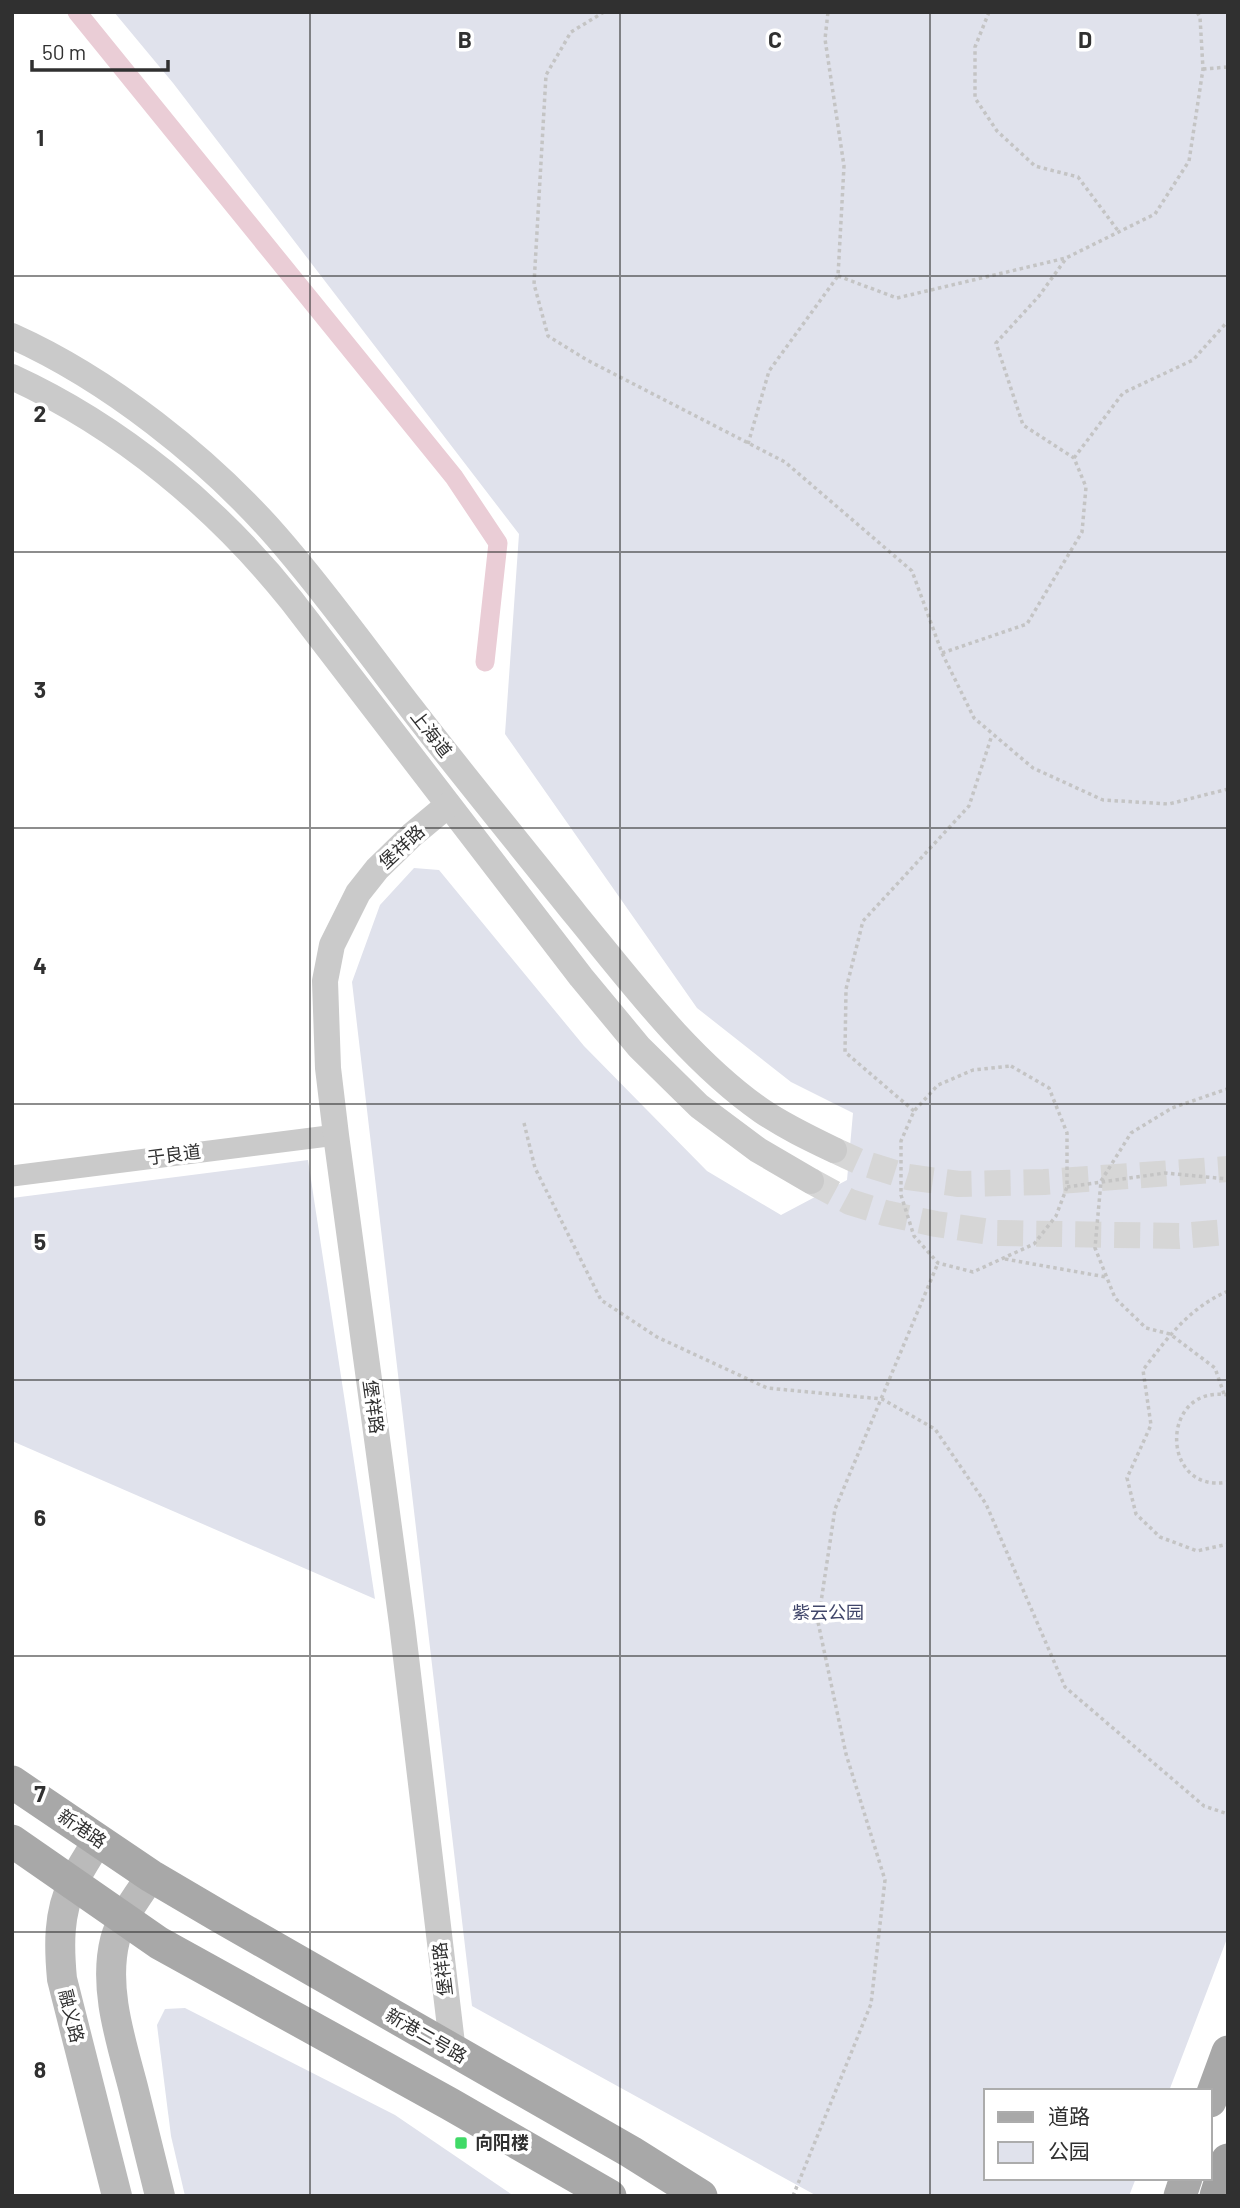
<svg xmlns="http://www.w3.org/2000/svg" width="1240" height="2208" viewBox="0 0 1240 2208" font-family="Barlow,'Noto Sans SC',sans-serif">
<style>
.green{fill:#e0e2ec}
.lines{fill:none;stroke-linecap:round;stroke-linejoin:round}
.canal{stroke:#eacdd6;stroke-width:19}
.tertiary-tunnel{stroke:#d6d6d6;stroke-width:26;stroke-dasharray:26 13;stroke-linecap:butt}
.path{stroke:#c4c4c4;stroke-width:3.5;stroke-dasharray:3.5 3.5;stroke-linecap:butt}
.minor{stroke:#cacaca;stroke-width:21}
.tertiary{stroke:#cacaca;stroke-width:26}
.secondary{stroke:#bababa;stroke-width:30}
.primary{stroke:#a8a8a8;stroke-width:33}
.trunk{stroke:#a0a0a0;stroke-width:35}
.grid{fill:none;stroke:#303030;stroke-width:2;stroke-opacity:0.55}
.poi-dot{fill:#40da67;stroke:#fff;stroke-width:2.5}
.labels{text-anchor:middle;stroke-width:7;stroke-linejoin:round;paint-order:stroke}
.street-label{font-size:18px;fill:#303030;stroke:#fff}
.park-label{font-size:18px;fill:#40466a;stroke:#fff}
.poi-label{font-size:18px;font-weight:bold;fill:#303030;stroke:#fff;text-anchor:start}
.grid-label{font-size:23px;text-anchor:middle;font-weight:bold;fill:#303030;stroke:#fff;stroke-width:7;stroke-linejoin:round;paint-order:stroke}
</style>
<rect width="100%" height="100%" fill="#fff"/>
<g class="green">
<path d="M114,12H1228V1936L1169,2091H986V2178H1136L1129,2196H817L472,2006L352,982L380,905L414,868L439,870L584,1046L707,1171L781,1215L847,1180L853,1113L791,1082L697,1008L505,734L519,534L173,83Z"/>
<path d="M308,1160L375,1599L12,1441V1198Z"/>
<path d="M185,2008L395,2115L514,2196H185L171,2136L157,2025L165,2009Z"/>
</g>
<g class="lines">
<path class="canal" d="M77,12L454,477L498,543L485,662"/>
<g class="tertiary-tunnel">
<path d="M834,1150L860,1162L908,1177L959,1184L1044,1182L1228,1169"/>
<path d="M811,1181L850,1202L885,1213L936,1224L997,1233L1179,1236L1228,1232"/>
</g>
<g class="path">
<path d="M604,12L571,32L546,75L534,284L548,336L587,360L785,462L912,571L942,653L974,718L1033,768L1103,800L1169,804L1228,789"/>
<path d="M989,12L975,47V98L997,131L1035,166L1078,177L1119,232"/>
<path d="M1203,69L1228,67"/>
<path d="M838,276L897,298L1066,258L1155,214L1189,161L1203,69L1200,17L1197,12"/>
<path d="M748,444L769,371L838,276L844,166L825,39L828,12"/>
<path d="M1074,458L1123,393L1193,360L1228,321"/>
<path d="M942,653L1027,624L1082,532L1086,487L1074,458L1023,425L996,343L1039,296L1065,260"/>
<path d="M1011,1066L1049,1088L1067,1133V1187L1056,1216L1034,1244L973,1272L938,1263L914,1236L901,1195V1141L914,1111L938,1085L973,1070Z"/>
<path d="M914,1111L845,1052L846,989L863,921L969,806L992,735"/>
<path d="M524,1123L535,1168L601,1300L657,1337L767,1388L882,1399L935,1429L986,1504L1065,1687L1204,1806L1228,1814"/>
<path d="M1067,1187L1165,1173L1228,1179"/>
<path d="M1005,1259L1106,1277"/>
<path d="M1228,1291C1189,1308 1168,1337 1143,1370L1151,1425L1127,1478L1136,1514L1160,1537L1197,1551L1228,1544"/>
<path d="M1224,1394L1215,1368L1170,1334L1146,1328L1115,1298L1095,1248L1101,1181L1131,1133L1172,1108L1227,1089"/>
<path d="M1228,1395C1159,1384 1160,1495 1228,1482"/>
<path d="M793,2196L871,2004L885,1880L846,1754L818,1622L835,1509L938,1263"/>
</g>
<path class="minor" d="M12,1176L336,1135"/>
<g class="tertiary">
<path d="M12,336C108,379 208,458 277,537C325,592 367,651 411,708C465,778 521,846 576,915C631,982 690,1061 762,1111C784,1126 809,1138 834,1150"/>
<path d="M12,377C121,427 218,508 292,601L581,977L639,1047L699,1106L758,1150L811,1181"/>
<path d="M448,805L412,835L377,869L358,893L332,945L325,981L328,1068L336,1135L402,1624L453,2052"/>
</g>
<g class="secondary">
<path d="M98,1840C90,1854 80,1868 73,1883C58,1913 59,1947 62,1979L117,2196"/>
<path d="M151,1876C138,1896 121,1917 115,1940C103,1988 121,2041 133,2087C142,2123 151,2160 160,2196"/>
</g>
<g class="primary">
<path d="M12,1782L151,1876L219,1916L631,2152L701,2196"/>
<path d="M12,1841L159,1943L450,2104L610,2196"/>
<path d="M1210,2101L1228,2052"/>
<path d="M1180,2196L1186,2178"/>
</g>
<path class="trunk" d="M1217,2196L1228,2161"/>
</g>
<path class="grid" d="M310,12V2196M620,12V2196M930,12V2196M12,276H1228M12,552H1228M12,828H1228M12,1104H1228M12,1380H1228M12,1656H1228M12,1932H1228"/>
<rect class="poi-dot" x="454" y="2136" width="14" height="14" rx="3.5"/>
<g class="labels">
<g class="street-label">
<text transform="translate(431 734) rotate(52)" y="6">上海道</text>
<text transform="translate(402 847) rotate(-43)" y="6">堡祥路</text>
<text transform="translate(174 1155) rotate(-7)" y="6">于良道</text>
<text transform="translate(373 1407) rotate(82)" y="6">堡祥路</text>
<text transform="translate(82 1829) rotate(34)" y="6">新港路</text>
<text transform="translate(443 1969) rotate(-97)" y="6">堡祥路</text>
<text transform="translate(71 2016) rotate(76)" y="6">融义路</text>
<text transform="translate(426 2036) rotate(30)" y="6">新港二号路</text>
</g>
<g class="park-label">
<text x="828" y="1619">紫云公园</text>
</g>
<g class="poi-label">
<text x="475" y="2149">向阳楼</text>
</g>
</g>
<g class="grid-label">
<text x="465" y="48">B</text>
<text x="775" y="48">C</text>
<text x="1085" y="48">D</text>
<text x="40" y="146">1</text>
<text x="40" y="422">2</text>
<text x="40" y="698">3</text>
<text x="40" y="974">4</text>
<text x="40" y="1250">5</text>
<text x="40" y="1526">6</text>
<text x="40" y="1802">7</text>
<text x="40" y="2078">8</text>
</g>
<rect width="1240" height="2208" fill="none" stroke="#303030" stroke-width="28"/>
<rect x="984" y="2089" width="228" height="91" fill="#ffffff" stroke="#acacac" stroke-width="2"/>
<rect x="998" y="2112" width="35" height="10" fill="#a8a8a8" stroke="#acacac" stroke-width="2"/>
<text x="1048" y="2124" font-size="21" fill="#303030">道路</text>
<rect x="998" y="2142" width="35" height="21" fill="#e0e2ec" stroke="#acacac" stroke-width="2"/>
<text x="1048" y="2159" font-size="21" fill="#303030">公园</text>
<path d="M32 60v10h136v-10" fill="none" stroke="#303030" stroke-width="3.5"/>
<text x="42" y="60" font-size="21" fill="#303030" stroke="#ffffff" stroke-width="5" paint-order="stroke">50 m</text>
</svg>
